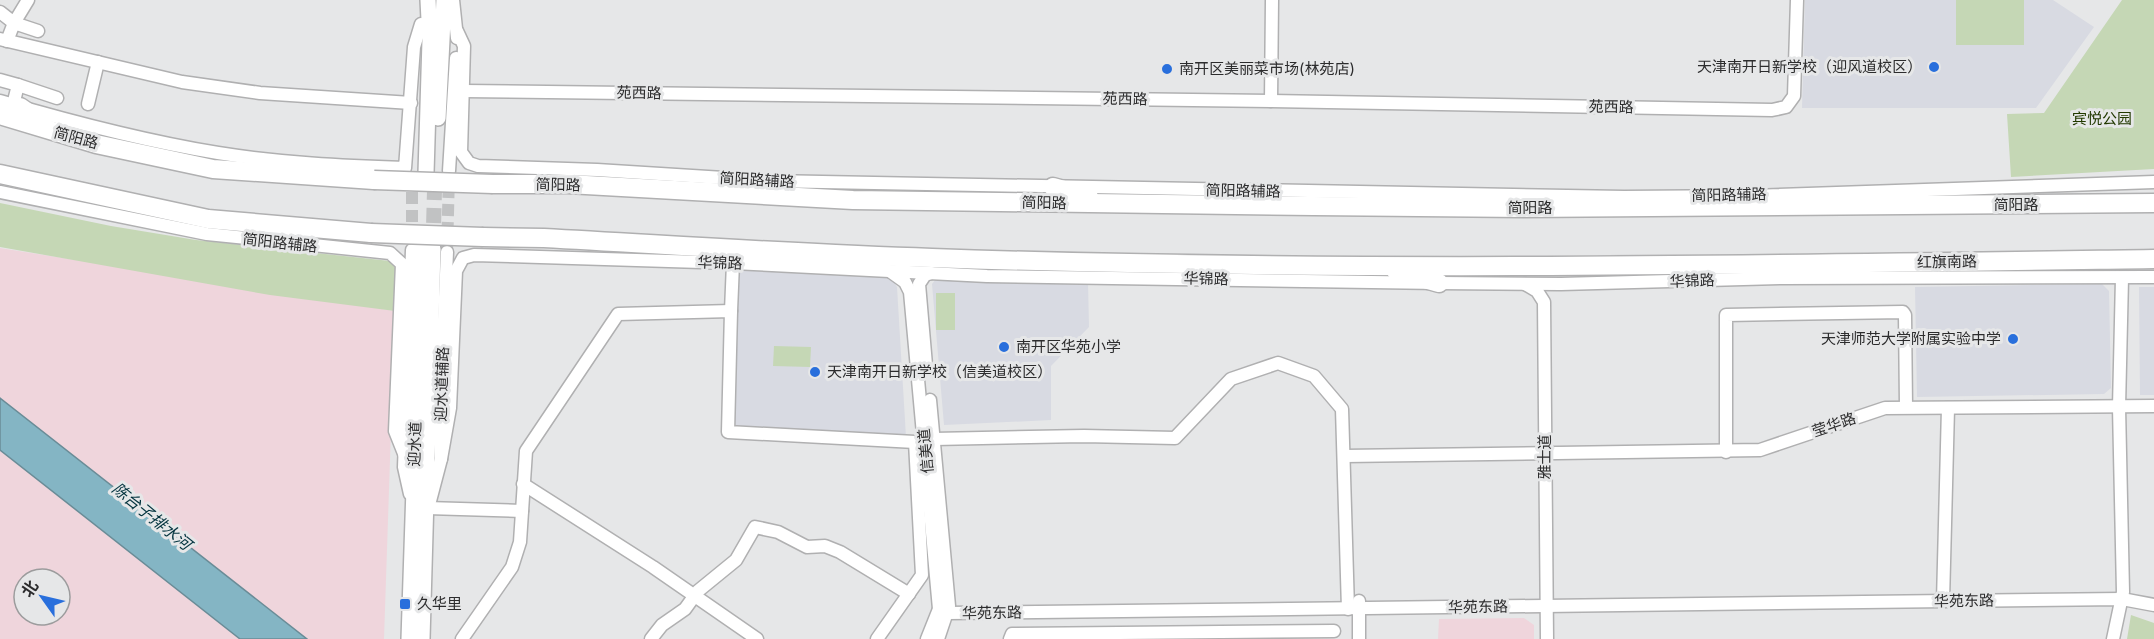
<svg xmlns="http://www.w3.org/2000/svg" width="2154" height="639" viewBox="0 0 2154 639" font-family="Inter,'Noto Sans SC',sans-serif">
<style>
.commercial{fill:#efd5dc;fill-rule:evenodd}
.built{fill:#d8dae2}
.green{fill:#c5d7b5}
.water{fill:#84b5c4;stroke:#6a8c97;stroke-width:1.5}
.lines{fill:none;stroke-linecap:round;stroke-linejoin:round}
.minor-tunnel{stroke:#c1c2c3;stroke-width:12;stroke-dasharray:12 6;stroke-linecap:butt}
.major-tunnel{stroke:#c1c2c3;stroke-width:15;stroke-dasharray:15 8;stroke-linecap:butt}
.minor-casing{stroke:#b0b0b1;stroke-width:15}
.major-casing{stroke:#b0b0b1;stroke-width:18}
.highway-casing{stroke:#b0b0b1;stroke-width:21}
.minor{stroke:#fff;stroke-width:12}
.major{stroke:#fff;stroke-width:15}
.highway{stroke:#fff;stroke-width:18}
.highway-bridge-casing{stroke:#b0b0b1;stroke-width:21;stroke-linecap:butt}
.highway-bridge{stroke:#fff;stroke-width:18}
.poi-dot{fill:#296fdc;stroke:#e6e7e8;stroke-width:2}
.labels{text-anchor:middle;stroke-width:6;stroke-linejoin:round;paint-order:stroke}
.poi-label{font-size:15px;fill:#2c2c2d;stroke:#e6e7e8;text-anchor:start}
.street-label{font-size:15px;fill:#2c2c2d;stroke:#e6e7e8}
.park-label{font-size:15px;fill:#223900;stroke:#e6e7e8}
.water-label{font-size:16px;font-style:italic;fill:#03333e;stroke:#e6e7e8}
</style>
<rect width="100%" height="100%" fill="#e6e7e8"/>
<g class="commercial">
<path d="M0,248L395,311L384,639H0ZM24,579H60V615H24Z"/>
<path d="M1524,618L1534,625V639H1438L1439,619Z"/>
</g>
<g class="built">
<path d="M1805,0H2053L2094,27L2036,108H1802Z"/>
<path d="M733,267L884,277L894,282L897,287L906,437L724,432Z"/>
<path d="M936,279L1088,282L1089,327L1051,366V420L944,425L932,284Z"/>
<path d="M2102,284L2109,291L2111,388L2104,394L1917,397L1915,287Z"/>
<path d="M2139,287H2154V395H2140Z"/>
</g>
<g class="green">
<rect x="1956" y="0" width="68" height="45"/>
<path d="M2122,0H2154V169L2011,177L2007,114L2044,113Z"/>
<path d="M0,203L111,226L196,240L390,261L396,269L395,311L270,295L0,247Z"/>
<rect x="936" y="293" width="19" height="37"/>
<path d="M774,346L811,347L810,367L773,366Z"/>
<path d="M2131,615L2154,623V639H2127Z"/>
</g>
<path class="water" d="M0,398L307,639H240L0,450Z"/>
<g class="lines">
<g class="minor-tunnel">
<path d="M412,240V172"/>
<path d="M447,252L449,175"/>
</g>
<path class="major-tunnel" d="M433,246L435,172"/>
<defs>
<g id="minor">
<path d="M453,0L457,38"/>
<path d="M0,12L14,23L28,0"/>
<path d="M457,31L464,46L461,152L469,163L478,166L597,170L770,181L1624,197L1753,196L2154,182"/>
<path d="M0,39L182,82L260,93L411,103"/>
<path d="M7,41L14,23L38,31"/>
<path d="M0,80L18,85L13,105"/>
<path d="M18,85L57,98"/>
<path d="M464,91L1271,101L1772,110L1786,107L1794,96L1797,0"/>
<path d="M0,101C72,122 144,141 218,153C280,163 343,166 405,168L414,47L421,24"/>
<path d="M1271,101L1272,0"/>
<path d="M88,104L98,62"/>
<path d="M449,171L456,58"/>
<path d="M0,192L207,234L390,253L402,264L395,431L405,456"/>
<path d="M891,272L905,282L910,292L939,609L927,639"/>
<path d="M1525,284L1537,291L1544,302L1547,639"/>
<path d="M731,311L733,263"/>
<path d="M926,365L919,284L925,275L931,273"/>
<path d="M930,400L949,606L938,639"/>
<path d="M934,439L1084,436L1175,438L1231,379L1278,363L1314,376L1342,409L1348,609"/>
<path d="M1726,452V315L1903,312L1905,315L1906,407"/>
<path d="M1345,456L1760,450L1885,408L2154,406"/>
<path d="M441,459L450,408L456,271L463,258L474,255L733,263L987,276L1439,283L1561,284L1781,278L2154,277"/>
<path d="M523,484L653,567L757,639"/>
<path d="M410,494L404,467L412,250"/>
<path d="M430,501L441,459L440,410L447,252"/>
<path d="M427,508L522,511"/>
<path d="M1943,601L1948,408"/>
<path d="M939,609L948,613L2122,599L2154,605"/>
<path d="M462,639L512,567L520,542L526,451L618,314L731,311L728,432L915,442L922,575L877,639"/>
<path d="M651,639L662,625L685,609L698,591L736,560L755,527L778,532L807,547L825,546L840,552L909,594"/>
<path d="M1010,639L1012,634L1334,631"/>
<path d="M1359,639V601"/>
<path d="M2113,639L2123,592L2119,407L2122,278"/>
</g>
<g id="major">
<path d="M438,118L444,0"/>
<path d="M426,173L430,40L428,0"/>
<path d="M409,639L422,248"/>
<path d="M422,639L433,249"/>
</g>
<g id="highway">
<path d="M20,107L43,123"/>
<path d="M0,115L96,144L213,169L374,180"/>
<path d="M0,174L208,219L371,233"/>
<path d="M493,184H568L853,200L1314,206L1524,208L2154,203"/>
<path d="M1053,187L1089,197"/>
<path d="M483,237L544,238C673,245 802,254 932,258C1339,272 1747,265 2154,259"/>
<path d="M1396,271L1439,283"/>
</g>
</defs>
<use href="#minor" class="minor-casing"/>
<use href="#major" class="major-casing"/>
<use href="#highway" class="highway-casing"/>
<use href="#minor" class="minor"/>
<use href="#major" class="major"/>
<use href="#highway" class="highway"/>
<defs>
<g id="highway-bridge">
<path d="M374,180L493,184"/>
<path d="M371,233L483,237"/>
</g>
</defs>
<use href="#highway-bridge" class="highway-bridge-casing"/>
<use href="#highway-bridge" class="highway-bridge"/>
</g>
<g class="poi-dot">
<circle cx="1934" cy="67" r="6"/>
<circle cx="1167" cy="69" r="6"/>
<circle cx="2013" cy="339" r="6"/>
<circle cx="1004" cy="347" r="6"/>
<circle cx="815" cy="372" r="6"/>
<rect x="399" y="598" width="12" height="12" rx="3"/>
</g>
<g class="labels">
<g class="poi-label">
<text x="1922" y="72" text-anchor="end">天津南开日新学校（迎风道校区）</text>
<text x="1179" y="74">南开区美丽菜市场(林苑店)</text>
<text x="2001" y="344" text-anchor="end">天津师范大学附属实验中学</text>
<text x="1016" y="352">南开区华苑小学</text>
<text x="827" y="377">天津南开日新学校（信美道校区）</text>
<text x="417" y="609">久华里</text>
</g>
<g class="street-label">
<text transform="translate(639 93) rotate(1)" y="5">苑西路</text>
<text transform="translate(1125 99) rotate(1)" y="5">苑西路</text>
<text transform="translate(1611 107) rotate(1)" y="5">苑西路</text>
<text transform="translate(76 138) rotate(15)" y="5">简阳路</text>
<text transform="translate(757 180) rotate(3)" y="5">简阳路辅路</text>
<text transform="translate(558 185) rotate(1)" y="5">简阳路</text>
<text transform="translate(1243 191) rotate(1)" y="5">简阳路辅路</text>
<text transform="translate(1729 195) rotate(-1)" y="5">简阳路辅路</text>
<text transform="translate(1044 203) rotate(1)" y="5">简阳路</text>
<text x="2016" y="210">简阳路</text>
<text x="1530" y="213">简阳路</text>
<text transform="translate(280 243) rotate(6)" y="5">简阳路辅路</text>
<text transform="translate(1947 262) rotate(-1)" y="5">红旗南路</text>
<text transform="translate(720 263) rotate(2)" y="5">华锦路</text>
<text transform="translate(1206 279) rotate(1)" y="5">华锦路</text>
<text transform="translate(1692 281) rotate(-2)" y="5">华锦路</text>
<text transform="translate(442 384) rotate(-88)" y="5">迎水道辅路</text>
<text transform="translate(1834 425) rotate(-19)" y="5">莹华路</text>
<text transform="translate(415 444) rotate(-88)" y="5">迎水道</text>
<text transform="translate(926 451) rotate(-95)" y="5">信美道</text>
<text transform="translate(1545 457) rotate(-90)" y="5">雅士道</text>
<text transform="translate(1964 601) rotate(-1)" y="5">华苑东路</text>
<text transform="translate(1478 607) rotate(-1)" y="5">华苑东路</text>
<text transform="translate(992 613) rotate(-1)" y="5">华苑东路</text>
</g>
<g class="park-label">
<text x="2102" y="124">宾悦公园</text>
</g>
<g class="water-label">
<text transform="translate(152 516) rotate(39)" y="6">陈台子排水河</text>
</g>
</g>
<g transform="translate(42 597) rotate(304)"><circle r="28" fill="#e6e7e8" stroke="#9c9c9d" stroke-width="1.5"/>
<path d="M0-4.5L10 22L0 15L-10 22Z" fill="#296fdc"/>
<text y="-9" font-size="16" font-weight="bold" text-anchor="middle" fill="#2c2c2d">北</text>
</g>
</svg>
